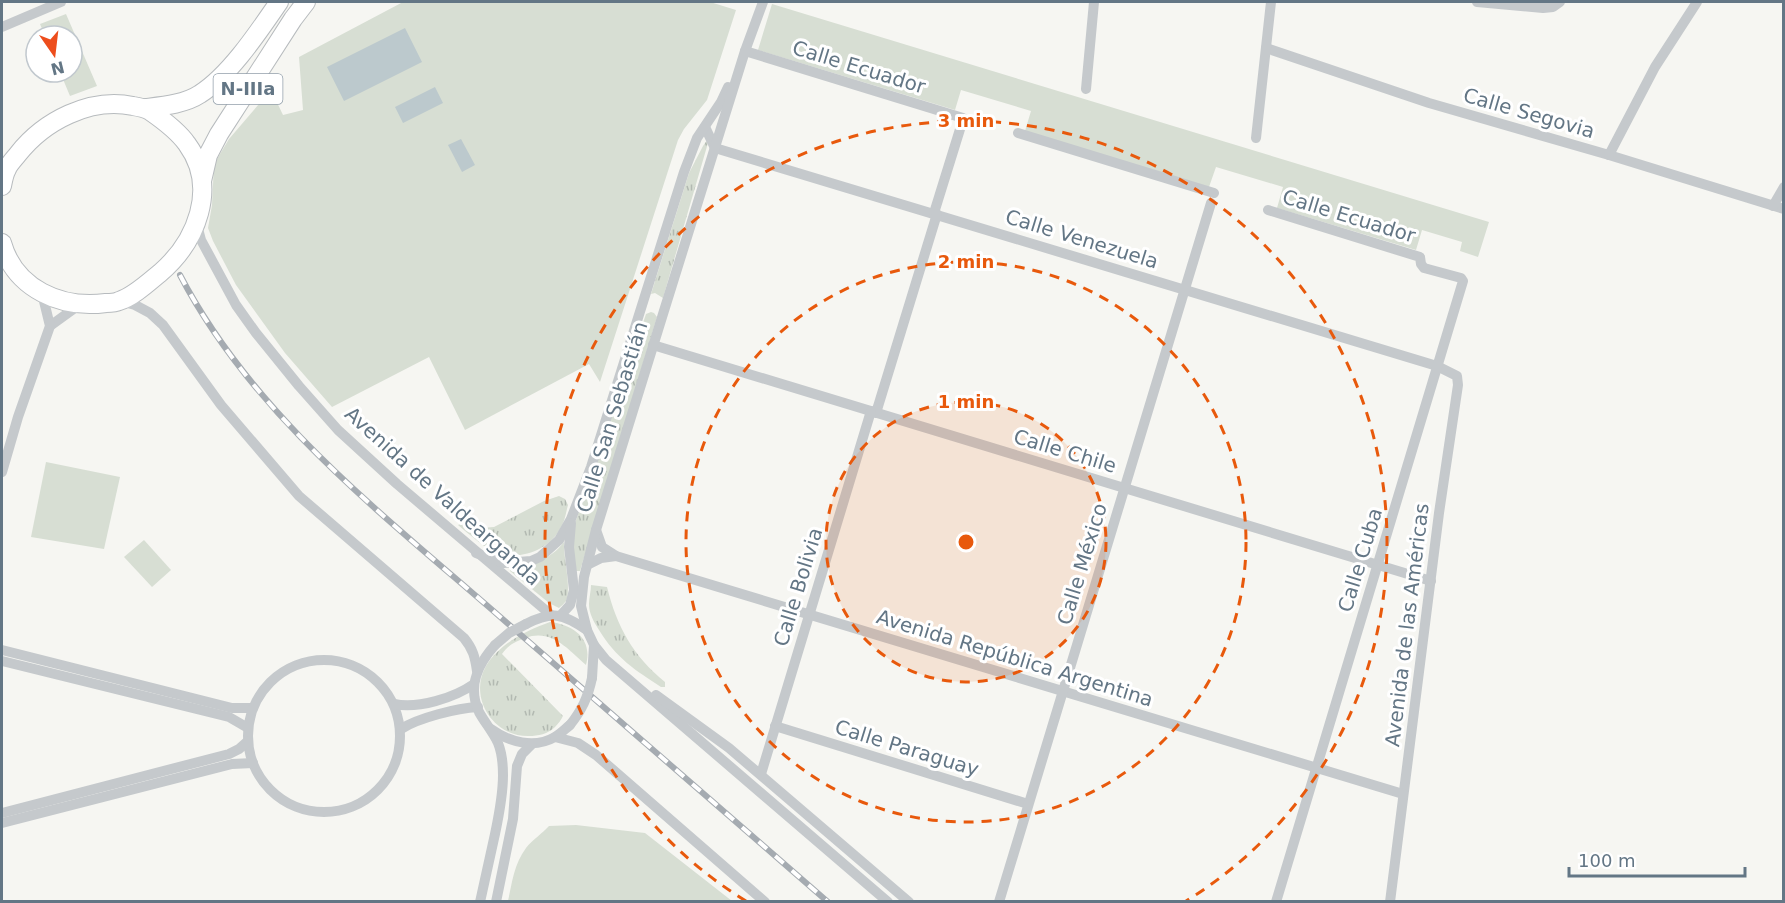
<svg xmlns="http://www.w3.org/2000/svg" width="1785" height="903" viewBox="0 0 1785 903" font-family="'DejaVu Sans',sans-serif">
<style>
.grass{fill:url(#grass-tufts)}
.green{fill:#d7ded3}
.water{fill:#bcc9cd}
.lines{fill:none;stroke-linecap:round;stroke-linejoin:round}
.highway-casing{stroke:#b7bbbe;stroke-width:20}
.street{stroke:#c5c9cc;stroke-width:10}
.highway{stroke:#fff;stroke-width:18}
.rail-casing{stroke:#a5abb1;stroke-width:6}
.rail{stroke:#fff;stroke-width:4;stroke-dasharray:11;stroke-linecap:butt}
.street-bridge{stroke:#c5c9cc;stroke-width:10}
.ring{fill:none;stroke:#e8590c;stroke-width:3;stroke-dasharray:10 8}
.labels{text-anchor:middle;stroke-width:6;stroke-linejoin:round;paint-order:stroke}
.shield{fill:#fff;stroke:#929faa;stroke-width:1.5}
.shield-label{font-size:18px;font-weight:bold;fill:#637685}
.street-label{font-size:20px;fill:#637685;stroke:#fff}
.centre{fill:#e8590c;stroke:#fff;stroke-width:3}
.ring-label{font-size:18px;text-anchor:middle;font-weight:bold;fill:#e8590c;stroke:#fff;stroke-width:6;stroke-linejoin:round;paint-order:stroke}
</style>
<defs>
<pattern id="grass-tufts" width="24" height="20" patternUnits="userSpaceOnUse" patternTransform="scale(1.5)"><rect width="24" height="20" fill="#d7ded3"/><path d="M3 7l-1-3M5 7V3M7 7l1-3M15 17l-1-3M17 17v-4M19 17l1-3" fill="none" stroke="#b2b9b1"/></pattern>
</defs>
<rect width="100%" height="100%" fill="#f6f6f2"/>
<g class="grass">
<path d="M710,136L663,298L655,293L651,294L689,173L703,146Z"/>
<path d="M651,312L654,313L657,317L580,571H576L571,547L575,523L646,314Z"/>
<path d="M559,496L565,499L568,505C566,512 565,521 561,527C549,552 516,562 492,551C480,544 469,534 458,525L468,520L480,528L494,527L544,501Z"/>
<path d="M564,542C563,556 572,590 566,601C564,604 561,606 559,608L549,603L510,571L511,568C531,567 551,559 564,542Z"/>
<path d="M591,585L607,587C617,627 633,656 665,682V687H661C635,670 616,658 599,630C594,622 589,614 589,604C589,598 591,591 591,585Z"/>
<path d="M550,622C574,625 593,639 586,665C568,649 551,628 525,638C515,642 508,645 502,654L563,716C561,720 558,724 555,727C548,734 538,736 529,736C493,737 468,697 486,666C499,644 527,630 550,622Z"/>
</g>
<g class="green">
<path d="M403,2H710L736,10L707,100L684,129L678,140L600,382L589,364L465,430L429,357L332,407L285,353L236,285L213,241L208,228L212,205L214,164L229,139L271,90L283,115L303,110L299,57Z"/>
<path d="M772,4L1489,222L1478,257L1460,251L1462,242L1422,230L1416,250L1277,208L1283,187L1216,167L1209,187L1025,131L1031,111L961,90L955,110L758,50Z"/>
<path d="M66,14L97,86L70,96L60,72H72V36H45L40,24Z"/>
<path d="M46,462L120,477L104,549L31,537Z"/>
<path d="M144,540L171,570L152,587L124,557Z"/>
<path d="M576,825L645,833L732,901H508C512,883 514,864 526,848C533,839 542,834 549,826Z"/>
</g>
<g class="water">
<path d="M405,28L422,62L344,101L327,67Z"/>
<path d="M435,87L443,103L403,123L395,107Z"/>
<path d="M461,139L475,165L462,172L448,145Z"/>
</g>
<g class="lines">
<defs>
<g id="highway">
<path d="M146,108C163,106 185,104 200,94C230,75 259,31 279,2"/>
<path d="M202,181L208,155L219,134L293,19L306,2"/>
<path d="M2,186C3,181 4,174 7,169C9,164 14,159 18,154C44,121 90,97 133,106C139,107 145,108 150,111C163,120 178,131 187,144C219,188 196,242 160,273C149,282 133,297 119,301C115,303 110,303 106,303C61,309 15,289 2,243"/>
</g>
</defs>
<use href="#highway" class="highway-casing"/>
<g class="street">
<path d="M1477,2L1543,8L1553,7L1560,2"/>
<path d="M2,27L61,2"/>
<path d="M1266,48L1429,103L1609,155L1784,209"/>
<path d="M745,51L963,118"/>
<path d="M1086,89L1094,2"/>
<path d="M705,127L715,148L1437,366L1457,376L1458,385L1439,513L1390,902"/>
<path d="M1018,133L1214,193"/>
<path d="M1256,138L1271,2"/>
<path d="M1609,155L1655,67L1697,2"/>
<path d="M1773,206L1784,187"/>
<path d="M1268,210L1420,257L1421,264L1424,268L1461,278L1463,281L1276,902"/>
<path d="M934,213L961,126"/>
<path d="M197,225L201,240L236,305L256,333L299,386L338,430L397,484L550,614"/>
<path d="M120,301L135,305L150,313L163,325L221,405L299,496L464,638C473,649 475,657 477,671"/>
<path d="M50,326L79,305"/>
<path d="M653,345L1431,581"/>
<path d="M876,413L937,214"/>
<path d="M2,472L18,417L50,326L42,293"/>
<path d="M596,530L602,547L616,556L1403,794"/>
<path d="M476,553L504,563L531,561L540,557L559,540L571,519L591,467L684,172L697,138L721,102L728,87"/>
<path d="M587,565L601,558L616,556"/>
<path d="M560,616L570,605L574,590L569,547L571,523"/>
<path d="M526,624C552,611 562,613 587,630"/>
<path d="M594,645L606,660L888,902"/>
<path d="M2,650L232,708H253"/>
<circle cx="324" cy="736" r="76"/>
<path d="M2,661L229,717L248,728"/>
<path d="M592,678L594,645L587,630L581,606L584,577L596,530L663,314L745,51L763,2"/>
<path d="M656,695L729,748L909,902"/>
<path d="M394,704C418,709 454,698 474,684"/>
<path d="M775,726L1028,804"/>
<path d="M401,729C418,718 457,708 478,707"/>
<path d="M491,729C509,742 534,749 555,737C560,734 565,729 570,725"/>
<path d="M555,737L578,743L596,755L765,902"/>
<path d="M761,774L871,411"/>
<path d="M2,813L229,754L239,749L248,741"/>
<path d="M2,823L232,764L253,763"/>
<path d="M480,902C485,879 490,857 495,834C499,815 503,795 503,775C503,764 502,753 498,743C493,732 485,723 479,712C467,686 478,664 495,645"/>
<path d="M496,902L513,819L517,766L522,754L532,744"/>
<path d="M999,902L1211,203"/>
</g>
<use href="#highway" class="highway"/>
<defs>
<path id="rail" d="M180,275C253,415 381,513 498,615C608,711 718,806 828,902"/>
</defs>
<use href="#rail" class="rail-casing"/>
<use href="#rail" class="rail"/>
<g class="street-bridge">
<path d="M495,645L509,633L526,624"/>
<path d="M570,725C582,710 588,697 592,678"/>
</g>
</g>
<circle cx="966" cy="542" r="140" fill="#e8590c" fill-opacity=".12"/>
<g class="ring">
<circle cx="966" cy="542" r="140"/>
<circle cx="966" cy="542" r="280"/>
<path d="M746 901A421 421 0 1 1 1186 901"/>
</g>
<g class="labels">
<rect class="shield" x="213.5" y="74" width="69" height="30" rx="4.5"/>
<g class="shield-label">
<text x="248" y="95">N-IIIa</text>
</g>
<g class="street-label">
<text transform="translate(859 67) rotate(17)" y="7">Calle Ecuador</text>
<text transform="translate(1529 113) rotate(16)" y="7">Calle Segovia</text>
<text transform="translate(1349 216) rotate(17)" y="7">Calle Ecuador</text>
<text transform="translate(1082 239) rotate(17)" y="7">Calle Venezuela</text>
<text transform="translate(612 417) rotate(-73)" y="7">Calle San Sebastián</text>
<text transform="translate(1065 451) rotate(17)" y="7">Calle Chile</text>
<text transform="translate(443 496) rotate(42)" y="7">Avenida de Valdearganda</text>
<text transform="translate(1360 560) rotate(-73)" y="7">Calle Cuba</text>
<text transform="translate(1082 564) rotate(-73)" y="7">Calle México</text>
<text transform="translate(798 587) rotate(-73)" y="7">Calle Bolivia</text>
<text transform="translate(1407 625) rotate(-83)" y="7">Avenida de las Américas</text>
<text transform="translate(1015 658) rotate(17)" y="7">Avenida República Argentina</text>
<text transform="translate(907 748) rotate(17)" y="7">Calle Paraguay</text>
</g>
</g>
<circle cx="966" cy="542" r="9" class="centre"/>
<g class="ring-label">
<text x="966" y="127">3 min</text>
<text x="966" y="268">2 min</text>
<text x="966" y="408">1 min</text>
</g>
<rect width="1785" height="903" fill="none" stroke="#637685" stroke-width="6"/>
<g transform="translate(54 54) rotate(166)"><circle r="28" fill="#ffffff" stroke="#c1c8ce" stroke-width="1.5"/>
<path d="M0-4.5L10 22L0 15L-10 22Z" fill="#ed4d1c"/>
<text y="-9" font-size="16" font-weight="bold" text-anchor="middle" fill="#637685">N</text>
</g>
<path d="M1569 867v9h176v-9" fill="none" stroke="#637685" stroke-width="3"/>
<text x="1578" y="867" font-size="18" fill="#637685" stroke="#ffffff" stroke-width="4.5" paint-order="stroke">100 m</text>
</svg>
